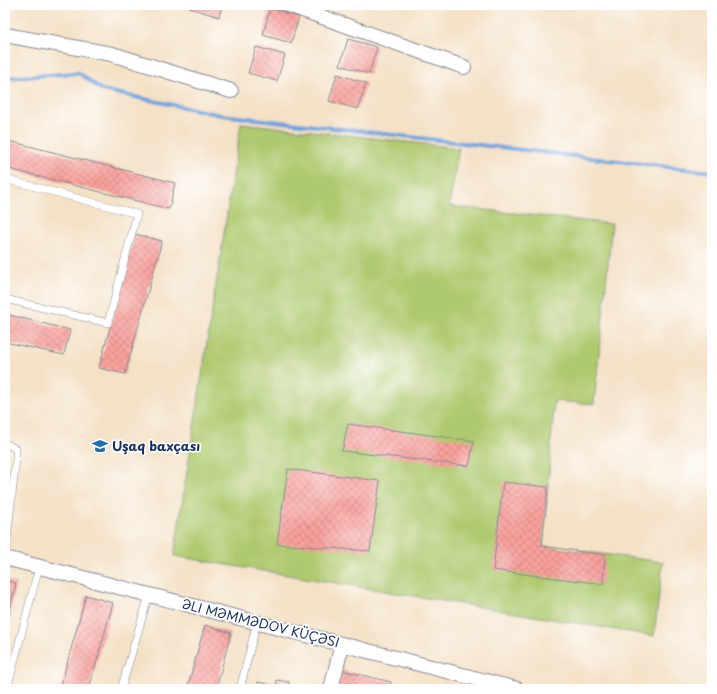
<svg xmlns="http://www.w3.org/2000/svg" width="717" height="694" viewBox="0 0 717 694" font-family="'Playpen Sans',sans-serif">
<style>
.park{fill:#afc96e;stroke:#657c66}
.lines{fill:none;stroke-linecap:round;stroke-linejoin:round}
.stream{stroke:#73a3dd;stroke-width:4}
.building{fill:url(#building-cross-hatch)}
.lane-casing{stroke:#888892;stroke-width:8}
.street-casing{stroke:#888892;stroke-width:16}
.lane{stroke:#fff;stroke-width:7}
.street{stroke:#fff;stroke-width:14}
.labels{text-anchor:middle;stroke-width:3.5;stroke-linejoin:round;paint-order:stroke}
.poi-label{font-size:13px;font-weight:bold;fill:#1b2f5e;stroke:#fff;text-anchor:start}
.street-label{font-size:13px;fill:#1b2f5e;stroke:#fff}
</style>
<defs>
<pattern id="building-cross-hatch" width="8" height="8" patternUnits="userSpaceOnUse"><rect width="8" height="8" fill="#faa29d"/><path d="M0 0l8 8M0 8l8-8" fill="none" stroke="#ca8483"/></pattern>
</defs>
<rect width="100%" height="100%" fill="#fff"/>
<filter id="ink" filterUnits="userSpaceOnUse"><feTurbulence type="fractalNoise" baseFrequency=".025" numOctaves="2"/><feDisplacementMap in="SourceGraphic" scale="8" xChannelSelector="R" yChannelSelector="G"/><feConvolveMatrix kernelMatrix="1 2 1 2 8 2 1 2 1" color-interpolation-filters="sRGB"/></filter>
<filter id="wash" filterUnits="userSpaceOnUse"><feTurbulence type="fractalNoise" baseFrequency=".012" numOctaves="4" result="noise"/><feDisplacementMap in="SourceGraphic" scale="16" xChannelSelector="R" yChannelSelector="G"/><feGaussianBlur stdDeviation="0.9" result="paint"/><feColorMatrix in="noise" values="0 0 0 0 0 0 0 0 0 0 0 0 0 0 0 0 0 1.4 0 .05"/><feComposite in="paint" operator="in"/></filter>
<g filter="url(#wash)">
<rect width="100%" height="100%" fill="#f4e1c6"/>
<path class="park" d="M241,123L459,148L449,206L612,224L594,404L554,401L548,487L542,546L663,562L654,636L174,556Z"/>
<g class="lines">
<path class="stream" d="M5,78L79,73L102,90L221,115L712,172"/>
</g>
<g id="blocks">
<g class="building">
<path d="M191,5H222L219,17L190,8Z"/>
<path d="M270,8L299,17L291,43L263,35Z"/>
<path d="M348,39L377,47L369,74L340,65Z"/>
<path d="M256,47L285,55L277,81L248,73Z"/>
<path d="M337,74L366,83L358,109L329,101Z"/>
<path d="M5,140L175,183L169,209L5,168Z"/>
<path d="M135,234L162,241L125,374L99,368Z"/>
<path d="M5,314L70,330L64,355L5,342Z"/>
<path d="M348,424L474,441L469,466L342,451Z"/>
<path d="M288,469L380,481L370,551L277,544Z"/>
<path d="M503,482L548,487L542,546L605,555L603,584L493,570Z"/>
<path d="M5,580L16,583L6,628H5Z"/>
<path d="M86,595L113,603L89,689H60Z"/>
<path d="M205,625L231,633L216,689H187Z"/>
<path d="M341,670L391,682L389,689H337Z"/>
<path d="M277,680L289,682L287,689H256L258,682L276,686Z"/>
</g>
</g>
</g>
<g filter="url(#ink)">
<use href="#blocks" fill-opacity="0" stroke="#888892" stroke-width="1"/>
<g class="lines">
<defs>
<g id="lane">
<path d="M5,179L137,214L108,323L5,299"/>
<path d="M5,443L16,449V459L5,558"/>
<path d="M7,689L39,567"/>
<path d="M121,689L149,595"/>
<path d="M240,689L257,622"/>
</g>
<g id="street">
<path d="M288,5L464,67"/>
<path d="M5,35L112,54L231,91"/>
<path d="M5,558L517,689"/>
<path d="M331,689L342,644"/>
</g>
</defs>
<use href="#lane" class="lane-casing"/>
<use href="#street" class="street-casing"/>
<use href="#lane" class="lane"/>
<use href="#street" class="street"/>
</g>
</g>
<defs>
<symbol id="school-bare" viewBox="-9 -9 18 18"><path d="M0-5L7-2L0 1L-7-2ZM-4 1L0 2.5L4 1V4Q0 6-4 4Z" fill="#1f6fb2" stroke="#fff" stroke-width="2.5" paint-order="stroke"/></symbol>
</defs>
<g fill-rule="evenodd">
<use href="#school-bare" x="89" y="435" width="22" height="22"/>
</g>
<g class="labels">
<g class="poi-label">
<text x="112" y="451">Uşaq baxçası</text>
</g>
<g class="street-label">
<text transform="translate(261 623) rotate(14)" y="5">ƏLI MƏMMƏDOV KÜÇƏSI</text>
</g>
</g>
<rect width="717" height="694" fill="none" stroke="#fff" stroke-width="20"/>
</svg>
